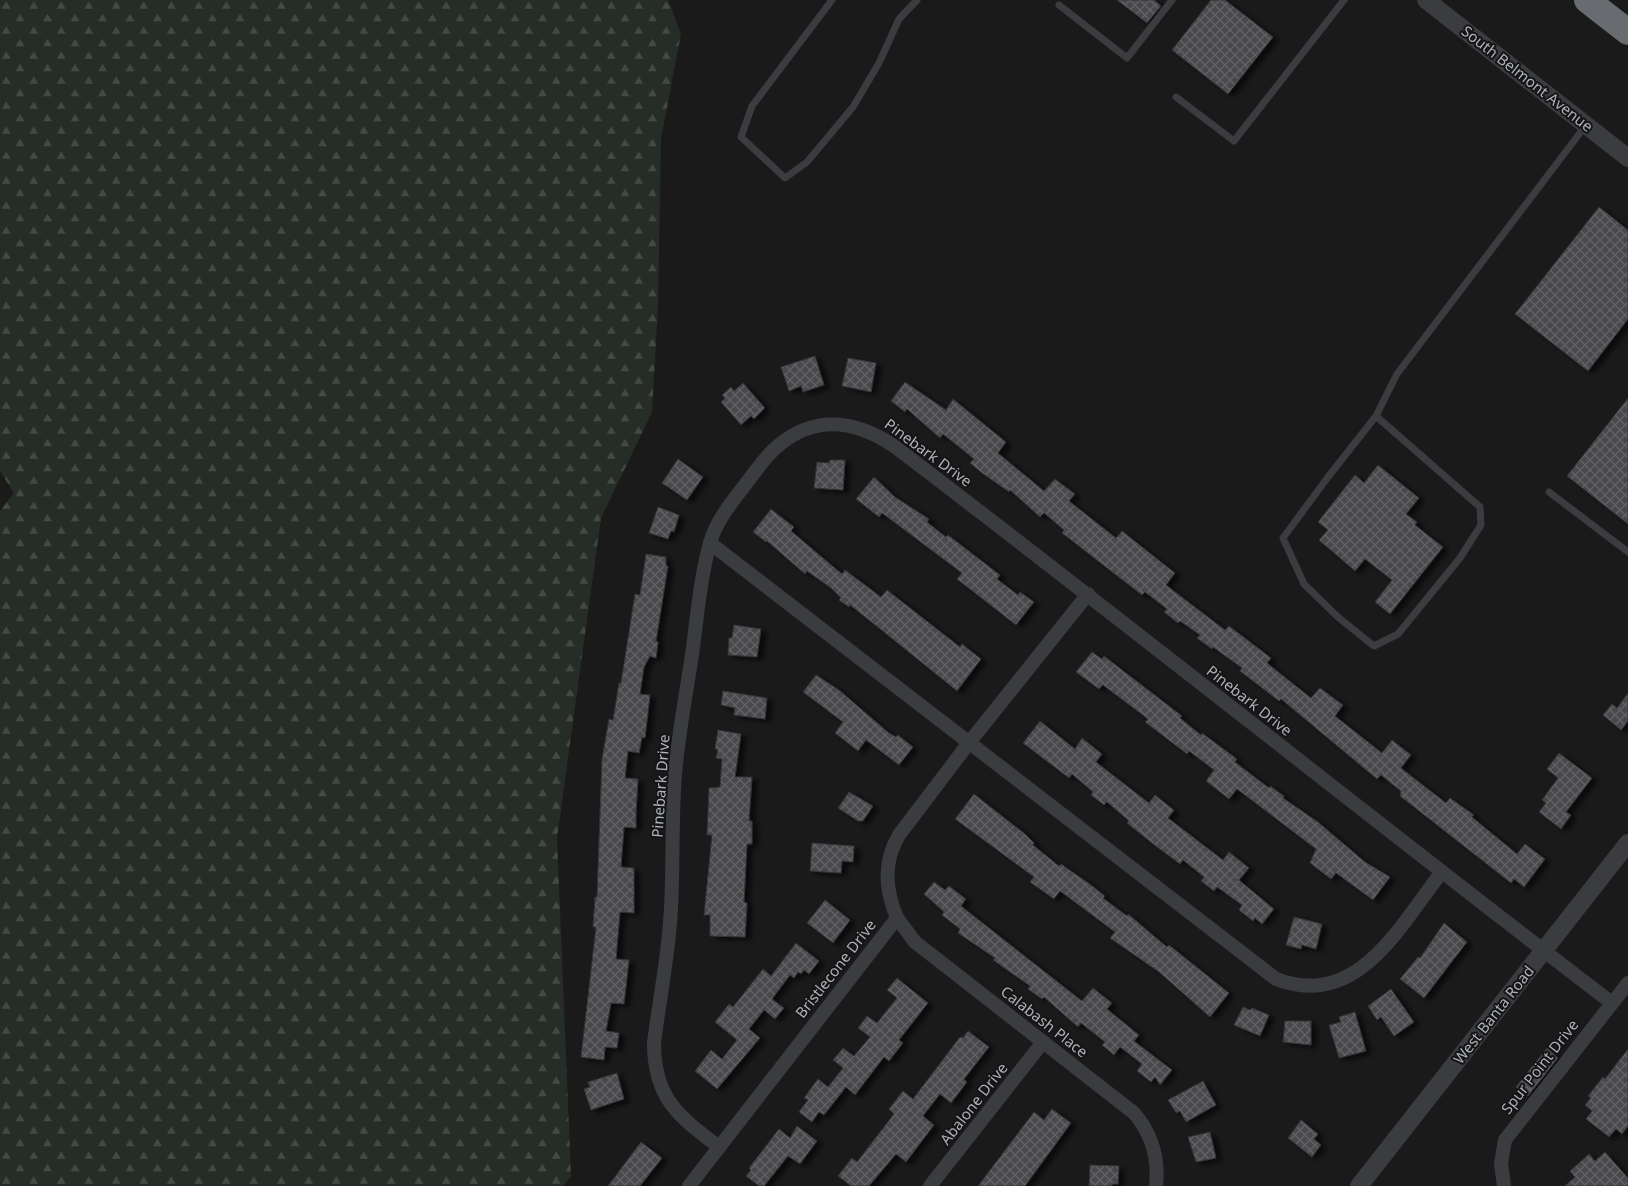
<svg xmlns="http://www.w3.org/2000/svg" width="1628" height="1186" viewBox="0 0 1628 1186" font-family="'Noto Sans',sans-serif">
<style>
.forest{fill:url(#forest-firs)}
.building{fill:url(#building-cross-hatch);stroke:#343437;filter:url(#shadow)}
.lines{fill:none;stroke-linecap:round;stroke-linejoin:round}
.service{stroke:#3b3c40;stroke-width:7}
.minor{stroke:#3b3c40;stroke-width:14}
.tertiary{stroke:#3b3c40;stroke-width:18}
.motorway{stroke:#686b70;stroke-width:26}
.labels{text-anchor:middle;stroke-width:4;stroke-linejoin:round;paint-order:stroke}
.street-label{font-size:15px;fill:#aeb2b9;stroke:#151516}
</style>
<defs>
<pattern id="forest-firs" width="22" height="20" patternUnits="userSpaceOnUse" patternTransform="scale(1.25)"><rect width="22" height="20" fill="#262d26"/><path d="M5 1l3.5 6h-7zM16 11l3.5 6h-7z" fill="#434943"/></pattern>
<pattern id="building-cross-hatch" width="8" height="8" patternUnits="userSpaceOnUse" patternTransform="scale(1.25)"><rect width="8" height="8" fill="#494a4d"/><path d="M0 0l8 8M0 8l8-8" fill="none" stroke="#616265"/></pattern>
<filter id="shadow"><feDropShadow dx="5.5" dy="3" stdDeviation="2.5" flood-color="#0009"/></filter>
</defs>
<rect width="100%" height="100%" fill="#1a1a1b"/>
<path class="forest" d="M0,0H668L681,34L661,139L658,305L652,412L601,518L557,838L571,1176L563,1186H0V511L14,493L0,471Z"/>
<g class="building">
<path d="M1117,0H1154L1161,6L1147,23Z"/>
<path d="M1211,0H1225L1273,37L1228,94L1172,50Z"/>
<path d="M1599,207L1628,230V319L1588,371L1515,314Z"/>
<path d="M815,356L824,385L803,392L801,386L789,391L781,367Z"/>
<path d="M848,358L876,363L871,392L842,386Z"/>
<path d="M905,382L946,410L953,399L1006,442L998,453L1044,491L1055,479L1075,494L1069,501L1116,538L1122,531L1175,573L1166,585L1225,630L1229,626L1271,658L1267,663L1311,698L1320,688L1343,705L1335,716L1382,753L1392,740L1411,755L1401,768L1446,803L1450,798L1474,815L1472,817L1517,854L1525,844L1545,859L1524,887L1514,879L1511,883L1497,872L1400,796L1401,791L1381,775L1377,779L1281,699L1279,701L1240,671L1242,668L1213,647L1212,649L1197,638L1200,635L1180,621L1178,623L1164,612L1167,609L1145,592L1142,595L1062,533L1064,530L1044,513L1040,517L1010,490L1009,492L982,473L970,463L974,459L943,434L940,438L907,409L905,412L891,401Z"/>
<path d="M743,383L765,408L754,419L751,416L741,425L721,402L725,398L722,395L731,387L734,391Z"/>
<path d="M1628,398V524L1567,476Z"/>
<path d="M678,459L703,477L687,500L662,483Z"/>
<path d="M830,460H845L843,490L814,488L817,462L829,463Z"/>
<path d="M1378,465L1419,498L1406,514L1417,522L1415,525L1443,547L1390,614L1375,602L1392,580L1365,559L1355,571L1319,540L1328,530L1318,522L1355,475L1364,483Z"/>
<path d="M874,477L895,497L929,519L927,522L946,537L948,535L1000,575L997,579L1018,595L1020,592L1034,602L1016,625L957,579L962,573L882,513L879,517L856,499Z"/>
<path d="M658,507L679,515L674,532L671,531L668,539L649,533Z"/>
<path d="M771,509L794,527L791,531L842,574L845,570L881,597L887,590L960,647L962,644L981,659L957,691L879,628L850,605L849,607L839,600L841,598L831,588L807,571L805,574L767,541L766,542L753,532Z"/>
<path d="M646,554L666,557V566H668L656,641L658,642L656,658L650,656L644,667L640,694L650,695L645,738L642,737L639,753L628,751L625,778L638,779L636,812V828L624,827L621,867L634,868V913L620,912L616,959L629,960L624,1004L611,1003L606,1031L619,1033L617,1048L605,1047L604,1060L581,1057L596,927H593L595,897H597L602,759L609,719L613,720L619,683H621L635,594L640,595Z"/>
<path d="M734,625L761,629L757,657L728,655L729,638H732Z"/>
<path d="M1092,652L1102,659L1104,656L1182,716L1180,718L1201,735L1202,733L1237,759L1235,762L1269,788L1270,786L1284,796L1283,798L1318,822L1365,862L1390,877L1373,900L1336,873L1331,879L1310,863L1316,849L1237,789L1229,799L1206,781L1214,770L1189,751L1187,754L1145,722L1148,719L1103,685L1099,689L1076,672Z"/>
<path d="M816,675L839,690L889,733L896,737L898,735L913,747L899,765L866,740L858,751L835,733L843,722L803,692Z"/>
<path d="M723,691L767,698L765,719L734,715L735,708L721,705Z"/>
<path d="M1628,693V721L1621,730L1603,715L1612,704L1617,708Z"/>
<path d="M1040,721L1075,749L1082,738L1102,754L1096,762L1149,803L1155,795L1174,810L1168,818L1223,860L1229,852L1249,868L1239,880L1274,909L1262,924L1255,918L1253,921L1239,910L1242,905L1217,887L1214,891L1201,881L1204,877L1183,860L1180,864L1157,847L1127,823L1129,821L1107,802L1104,805L1091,795L1093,792L1072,774L1069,778L1023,743Z"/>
<path d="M718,730L741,734L735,777H752L749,821H752V844H747L744,902L747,903L745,937L710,936V915H704L712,835H707L709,788L720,787L722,759L716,758L718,750L715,749Z"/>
<path d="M1559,753L1592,778L1566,812L1571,815L1561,829L1539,812L1546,803L1542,800L1558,778L1547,769Z"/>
<path d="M849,792L873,806L863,821H858L838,808Z"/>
<path d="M974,794L1025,834L1034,843L1033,845L1059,866L1061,864L1091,885L1105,896L1103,898L1127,916L1128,914L1167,947L1169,945L1229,993L1210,1017L1159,972L1110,938L1115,932L1060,891L1054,899L1030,882L1034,877L955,819Z"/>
<path d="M812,843L854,846L853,862L842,861L841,873L810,871Z"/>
<path d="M934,882L945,890L949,886L966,899L961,906L1082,1001L1093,988L1112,1003L1107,1009L1139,1035L1134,1041L1172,1070L1160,1085L1155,1077L1151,1082L1137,1071L1142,1064L1120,1047L1114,1055L1102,1045L1105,1042L1081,1023L1078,1027L1044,997L1042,999L1028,989L1030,986L993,960L995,958L958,933L960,929L942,915L944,912L924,894Z"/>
<path d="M825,900L850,920L833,943L807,923Z"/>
<path d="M1294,917L1322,924L1316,949L1302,945L1301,949L1286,945Z"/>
<path d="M1444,923L1467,942L1424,998L1400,979L1418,957L1420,958Z"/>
<path d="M796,943L819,961L809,974L804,970L801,974L798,972L794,978L790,975L772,999L784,1008L775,1019L764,1010L749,1029L760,1038L717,1089L695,1071L711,1050L722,1059L737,1040L715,1022L729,1004L733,1007L763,969L771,976Z"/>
<path d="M897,978L928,1003L899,1040L903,1043L889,1061L884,1057L855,1095L846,1087L824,1115L819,1112L812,1122L799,1112L808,1100L804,1098L818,1079L828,1087L843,1068L833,1060L843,1048L854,1056L870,1037L858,1028L867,1016L877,1023L897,998L887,990Z"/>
<path d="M1391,989L1414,1022L1394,1036L1381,1017L1377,1020L1368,1006Z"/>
<path d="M1243,1007L1250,1010L1252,1008L1269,1015L1260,1036L1234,1025Z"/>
<path d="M1355,1012L1366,1051L1339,1058L1329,1025L1341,1022L1339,1017Z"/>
<path d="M1285,1021H1311V1045L1283,1042Z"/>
<path d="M968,1031L989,1047L964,1079L967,1082L951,1103L940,1094L923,1116L934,1125L906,1162L896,1154L869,1186H851L838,1176L852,1158L857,1162L894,1114L889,1109L903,1091L913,1099L960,1037L963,1038Z"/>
<path d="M1547,1048L1558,1058L1528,1096L1516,1087Z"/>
<path d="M1628,1049V1126L1622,1134L1616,1129L1609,1137L1586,1119L1592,1111L1585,1105L1591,1098L1588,1096L1603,1077L1605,1079Z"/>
<path d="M617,1073L624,1099L591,1110L584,1089L590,1087L588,1082Z"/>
<path d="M1203,1081L1216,1105L1186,1122L1180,1111L1176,1113L1168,1100Z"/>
<path d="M1052,1109L1071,1123L1025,1186H978L1034,1112L1044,1120Z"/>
<path d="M1301,1120L1318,1134L1314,1139L1321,1145L1312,1157L1288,1138Z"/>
<path d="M797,1126L817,1141L800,1164L788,1156L764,1186H759L746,1176L751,1170L749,1168L779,1129L790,1138Z"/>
<path d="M1210,1132L1216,1158L1196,1162L1188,1137Z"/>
<path d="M641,1142L662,1158L640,1186H608Z"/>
<path d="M1605,1152L1628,1178V1186H1565L1575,1177L1570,1171L1589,1154L1595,1161Z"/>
<path d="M1090,1165L1119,1166L1118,1184H1112V1186H1089Z"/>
</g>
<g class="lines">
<g class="service">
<path d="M832,0L752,106L741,137L785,178L807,162L853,107L879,63L899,19L917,0"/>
<path d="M1059,5L1127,58L1172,0"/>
<path d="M1176,97L1234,141L1344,0"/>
<path d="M1376,416L1328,477L1283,538L1304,584L1339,618L1374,646L1398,634L1460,558L1481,525L1480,507L1376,416L1397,374L1586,125"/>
<path d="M1549,492L1628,552"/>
</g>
<g class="minor">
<path d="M710,543L1276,979C1357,1010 1399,927 1441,873"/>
<path d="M897,918L915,942L1134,1113C1152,1134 1159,1159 1156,1186"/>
<path d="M719,1147C678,1116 654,1098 654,1043C659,1003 667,963 670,923C674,874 671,824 675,775C678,735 686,695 692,655C697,618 700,579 710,543C716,521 731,503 745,485C755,472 766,455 779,445C816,414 857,421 894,446C1135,629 1371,819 1612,1003"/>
<path d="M689,1186L897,918C885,889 883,862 899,835L968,744L1088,594"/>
<path d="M930,1186L1043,1042"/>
<path d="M1504,1186L1501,1163L1505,1140L1628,983"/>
</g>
<g class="tertiary">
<path d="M1426,0L1628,158"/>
<path d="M1359,1186L1628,843"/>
</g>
<path class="motorway" d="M1587,0L1628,32"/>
</g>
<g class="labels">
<g class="street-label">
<text transform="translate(1527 79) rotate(38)" y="5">South Belmont Avenue</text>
<text transform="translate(928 453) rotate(36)" y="5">Pinebark Drive</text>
<text transform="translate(1249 701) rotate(38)" y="5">Pinebark Drive</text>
<text transform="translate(661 786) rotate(-86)" y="5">Pinebark Drive</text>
<text transform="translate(836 969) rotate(-52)" y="5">Bristlecone Drive</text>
<text transform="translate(1494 1015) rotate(-52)" y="5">West Banta Road</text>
<text transform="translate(1044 1022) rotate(38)" y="5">Calabash Place</text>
<text transform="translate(1540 1067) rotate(-52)" y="5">Spur Point Drive</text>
<text transform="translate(974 1104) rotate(-52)" y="5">Abalone Drive</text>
</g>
</g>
</svg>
